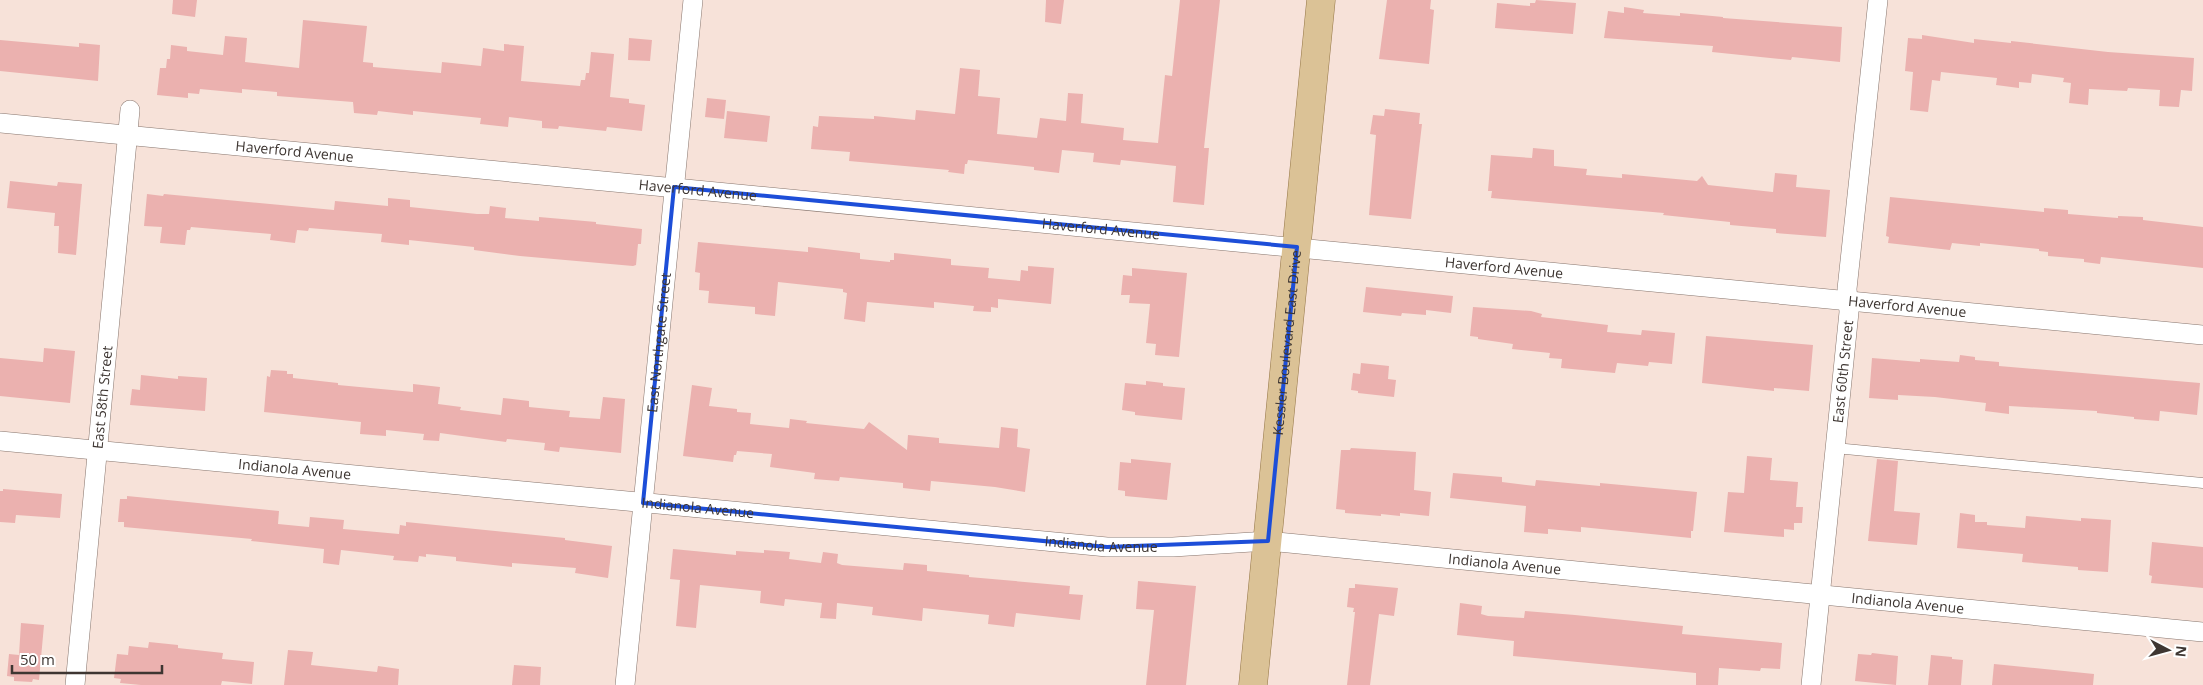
<svg xmlns="http://www.w3.org/2000/svg" width="2203" height="685" viewBox="0 0 2203 685" font-family="'Open Sans',sans-serif">
<style>
.building{fill:#ebb1af}
.lines{fill:none;stroke-linecap:round;stroke-linejoin:round}
.service-casing{stroke:#87756d;stroke-width:11}
.minor-casing{stroke:#87756d;stroke-width:20}
.primary-casing{stroke:#947646;stroke-width:29}
.service{stroke:#fff;stroke-width:10}
.minor{stroke:#fff;stroke-width:19}
.primary{stroke:#dbc296;stroke-width:28}
.marked{fill:none;stroke:#1d4ed8;stroke-width:4;stroke-linejoin:round}
.labels{text-anchor:middle;stroke-width:4;stroke-linejoin:round;paint-order:stroke}
.street-label{font-size:14px;fill:#3e3632;stroke:#fff}
</style>
<rect width="100%" height="100%" fill="#f7e2d9"/>
<g class="building">
<path d="M173,0H197L195,17L172,14Z"/>
<path d="M1046,0H1064L1061,24L1045,22Z"/>
<path d="M1180,0H1220L1204,148H1209L1204,205L1173,202L1176,166L1121,160L1120,165L1093,162L1094,153L1062,150L1059,173L1034,170V167L968,160L967,164H965L964,174L948,172L949,170L849,161L850,152L811,149L813,126L818,127L819,116L874,119V116L915,120L916,110L955,114L960,68L980,70L978,96L1000,98L997,134L1037,138L1040,118L1066,121L1068,93L1083,94L1081,123L1124,128L1123,140L1158,143L1165,75L1172,76Z"/>
<path d="M1387,0H1431L1430,9L1434,10L1429,64L1379,59Z"/>
<path d="M1536,0L1576,3L1573,34L1495,28L1497,3L1530,6V3H1535Z"/>
<path d="M1624,7L1644,10L1643,13L1680,16V13L1723,17V18L1842,27L1840,62L1792,57L1791,60L1712,52L1713,46L1604,38L1608,11L1624,13Z"/>
<path d="M303,20L367,26L363,62L373,63V67L441,73L442,62L481,66L483,48L504,51V44L524,46L521,81L580,86L581,80H585L586,73H589L591,52L614,54L610,97L629,99V103L645,105L642,131L607,127L606,131L559,126L558,129L542,128V121L509,117L508,127L480,124L481,118L413,111V115L378,111L377,115L354,113L353,102L277,96V92L242,89V93L200,89L199,94L188,93V98L157,95L160,68H166L167,59H170L171,45L187,47V51L223,55L225,36L247,38L245,62L299,68Z"/>
<path d="M1922,35L1974,43V39L2011,43V41L2108,52L2194,58L2192,91L2181,90L2179,107L2159,106L2160,90L2128,88L2127,91L2089,89L2088,105L2069,103L2071,83L2063,82L2064,78L2032,74L2031,83L2019,82V88L1996,85L1997,78L1941,72L1940,81L1932,80L1928,112L1910,110L1913,72L1905,71L1908,38L1922,39Z"/>
<path d="M629,38L652,40L650,61L628,60Z"/>
<path d="M0,40L79,47V43L100,45L98,81L0,71Z"/>
<path d="M707,98L726,100L724,119L705,117Z"/>
<path d="M1385,109L1420,113L1419,124H1422L1411,219L1369,215L1376,135L1370,134L1373,115L1384,116Z"/>
<path d="M727,111L770,116L767,142L724,138Z"/>
<path d="M1533,148L1554,150V166L1587,169L1586,175L1622,178V174L1697,181L1702,176L1708,185L1773,192L1775,173L1797,175L1796,187L1830,190L1826,237L1776,233V229L1730,225V222L1663,215L1664,213L1491,198L1492,191H1488L1491,155L1532,158Z"/>
<path d="M10,181L57,186L58,182L82,184L76,255L58,253L59,226H54L55,213L7,208Z"/>
<path d="M147,194L163,196L164,194L334,210L335,201L388,206V198L410,200V207L477,214H489L490,206L506,208L505,218L539,221V217L596,222V224L642,229L641,244H638L636,265L633,266L520,256L474,250V247L409,240V245L381,242L382,234L309,228L308,231L297,230L295,243L270,240L271,234L191,227L190,230H187L185,245L160,243L162,227L144,226Z"/>
<path d="M1890,197L2044,212V208L2068,210V214L2118,218V216L2143,217V220L2203,227V268L2101,257L2100,264L2084,262V259L2048,256V252L2039,251V249L1980,243V246L1952,243L1950,250L1888,243L1889,237L1886,236Z"/>
<path d="M698,242L808,252V247L860,253V259L890,262V260H894V253L951,259V265L989,268L988,278L1020,281L1021,270L1028,271V266L1054,268L1051,304L998,299V308L991,307V312L973,311L974,306L934,302V308L867,302L865,322L844,319L847,293L843,292V289L778,282L775,316L755,314V307L708,303L709,291L699,290L700,273L695,272Z"/>
<path d="M1132,268L1187,273L1179,357L1155,355L1156,344L1146,343L1150,304L1129,303L1130,295H1121L1123,275L1132,276Z"/>
<path d="M1366,287L1453,296L1451,313L1426,310V315L1402,313L1401,316L1363,312Z"/>
<path d="M1473,307L1531,311L1542,314L1541,317L1608,325L1607,332L1641,335L1642,330L1675,333L1672,364L1649,362L1648,366L1617,363L1615,373L1561,368L1562,359L1549,358L1550,353L1512,349L1513,344L1478,339V337L1470,336Z"/>
<path d="M1706,336L1813,345L1809,391L1774,388V391L1702,383Z"/>
<path d="M44,348L75,351L70,403L0,396V358L43,362Z"/>
<path d="M1960,355L1975,357V360L1999,362V366L2200,383L2197,415L2160,411L2159,421L2134,419V417L2097,413V411L2009,406V414L1985,411L1986,403L1935,397L1898,395V400L1869,398L1872,358L1920,362V359L1959,362Z"/>
<path d="M1361,363L1389,366L1388,379L1396,380L1394,397L1358,393V391L1351,390L1353,373L1360,374Z"/>
<path d="M271,370L287,371V374H293V378L338,383V385L413,392V384L440,387L438,404L461,407L460,410L501,415L503,398L529,401V407L570,411L569,417L600,419L603,397L625,399L621,453L560,447L559,452L544,450L545,443L507,439L506,442L440,433L439,441L423,440L424,434L386,430V436L360,434L361,422L264,412L267,376L270,377Z"/>
<path d="M141,375L178,379V376L207,378L205,411L130,405L132,389L140,390Z"/>
<path d="M1146,381L1163,383V386L1185,388L1182,420L1135,415V412L1122,410L1125,383L1146,385Z"/>
<path d="M692,385L712,388L709,406L737,409V412L751,413L750,424L789,428L790,419L807,421L806,423L864,429L869,422L907,450L908,435L939,438V443L999,448L1001,427L1018,429L1017,447L1030,449L1025,492L995,487L931,481L930,491L903,488V483L840,477L839,481L814,479L815,473L770,467L772,454L737,451L736,455H734L733,462L683,456Z"/>
<path d="M1351,448L1416,452L1414,490L1431,492L1429,516L1400,513V516L1381,514V516L1345,513V510L1336,509L1341,450H1350Z"/>
<path d="M1747,456L1772,458L1770,480L1798,482L1796,507H1803L1802,523H1794V530L1784,529V537L1724,532L1728,492L1744,493Z"/>
<path d="M1131,459L1171,463L1167,500L1125,496V491L1118,490L1120,462L1131,463Z"/>
<path d="M1877,459L1898,461L1894,511L1920,513L1917,545L1868,541Z"/>
<path d="M1453,473L1502,477V482L1535,486L1536,480L1600,486V483L1697,492L1693,531H1691V538L1581,527V532L1548,529V534L1524,532L1526,506L1450,498Z"/>
<path d="M3,489L62,494L60,518L16,515L15,523L0,522V491H3Z"/>
<path d="M127,496L279,511L278,524L309,527L310,517L344,520L343,529L399,534L400,525L406,526V522L565,538V540L612,546L608,578L575,573L576,568L512,563V567L456,561V557L426,554V557L419,556L418,562L393,560L394,556L341,550L339,565L323,563L324,549L251,541L252,539L124,527V522H118L120,499H127Z"/>
<path d="M1960,513L1975,515V522H1987V525L2025,528L2026,516L2081,521V518L2111,520L2108,572L2078,570V567L2022,562L2023,554L1957,548Z"/>
<path d="M2152,542L2203,547V588L2151,583L2152,576L2149,575Z"/>
<path d="M673,549L736,555V551L764,553V550L790,552L789,559L821,563L823,552L838,554L837,563L842,565L903,570L904,563L927,565V571L969,575V577L1070,586L1069,594L1083,595L1080,620L1016,613L1014,627L988,624L989,615L923,608L922,621L872,615L873,607L837,603L836,619L820,618L822,603L785,599L784,606L760,603L761,591L700,585L696,628L676,626L680,580L670,579Z"/>
<path d="M1138,581L1196,586L1186,685H1146L1154,610L1136,609Z"/>
<path d="M1355,584L1398,588L1394,616L1379,614L1370,685H1347L1355,612H1353L1354,608L1347,607L1349,588H1355Z"/>
<path d="M1460,603L1482,606L1481,614L1488,616L1524,618L1525,611L1575,615L1683,626L1682,634L1782,643L1780,669L1761,668L1760,671L1719,668L1718,685H1696V673L1513,656L1514,641L1457,635Z"/>
<path d="M21,623L44,625L39,680L33,679L32,682L14,681V677L7,676L9,654L19,655Z"/>
<path d="M149,642L178,645V648L223,653L222,659L254,662L252,684L222,681L221,685H141L120,683L121,679L114,678L117,654L128,655L129,646L148,648Z"/>
<path d="M288,650L313,652L311,665L377,672L378,666L399,669L398,685H284Z"/>
<path d="M1872,653L1898,656L1896,685L1855,681L1858,654L1871,655Z"/>
<path d="M1931,655L1952,657V659L1963,660L1961,685H1928Z"/>
<path d="M1994,664L2094,674L2093,685H1992Z"/>
<path d="M514,665L541,667L540,685H512Z"/>
</g>
<g class="lines">
<defs>
<path id="service" d="M1835,448L2203,483"/>
<g id="minor">
<path id="s1" d="M0,123L2203,335"/>
<path id="s2" d="M0,441L1107,547H1173L1268,541L2203,632"/>
<path id="s3" d="M75,685L130,110"/>
<path id="s4" d="M625,685L693,0"/>
<path id="s5" d="M1811,685L1849,312L1847,289L1878,0"/>
</g>
<g id="primary">
<path id="s6" d="M1253,685L1321,0"/>
</g>
</defs>
<use href="#service" class="service-casing"/>
<use href="#minor" class="minor-casing"/>
<use href="#primary" class="primary-casing"/>
<use href="#service" class="service"/>
<use href="#minor" class="minor"/>
<use href="#primary" class="primary"/>
</g>
<path class="marked" d="M674,187L1297,247L1268,541L1107,547L643,503Z"/>
<g class="labels">
<g class="street-label">
<text dy="5" stroke="none"><textPath href="#s1" startOffset="296">Haverford Avenue</textPath></text>
<text dy="5" stroke="none"><textPath href="#s1" startOffset="701">Haverford Avenue</textPath></text>
<text dy="5" stroke="none"><textPath href="#s1" startOffset="1106">Haverford Avenue</textPath></text>
<text dy="5" stroke="none"><textPath href="#s1" startOffset="1511">Haverford Avenue</textPath></text>
<text dy="5" stroke="none"><textPath href="#s1" startOffset="1916">Haverford Avenue</textPath></text>
<text dy="5" stroke="none"><textPath href="#s4" startOffset="344">East Northgate Street</textPath></text>
<text dy="5" stroke="none"><textPath href="#s6" startOffset="344">Kessler Boulevard East Drive</textPath></text>
<text dy="5" stroke="none"><textPath href="#s5" startOffset="315">East 60th Street</textPath></text>
<text dy="5" stroke="none"><textPath href="#s3" startOffset="289">East 58th Street</textPath></text>
<text dy="5" stroke="none"><textPath href="#s2" startOffset="296">Indianola Avenue</textPath></text>
<text dy="5" stroke="none"><textPath href="#s2" startOffset="701">Indianola Avenue</textPath></text>
<text dy="5" stroke="none"><textPath href="#s2" startOffset="1106">Indianola Avenue</textPath></text>
<text dy="5" stroke="none"><textPath href="#s2" startOffset="1511">Indianola Avenue</textPath></text>
<text dy="5" stroke="none"><textPath href="#s2" startOffset="1916">Indianola Avenue</textPath></text>
</g>
</g>
<g transform="translate(2168 650) rotate(96)" stroke="#ffffff" stroke-width="4" paint-order="stroke">
<path d="M0-4L9 19L0 12L-9 19Z" fill="#3e3632"/>
<text y="-8" font-size="14" font-weight="bold" text-anchor="middle" fill="#3e3632">N</text>
</g>
<path d="M12 665v8h150v-8" fill="none" stroke="#3e3632" stroke-width="2.5"/>
<text x="20" y="665" font-size="15" fill="#3e3632" stroke="#ffffff" stroke-width="4" paint-order="stroke">50 m</text>
</svg>
